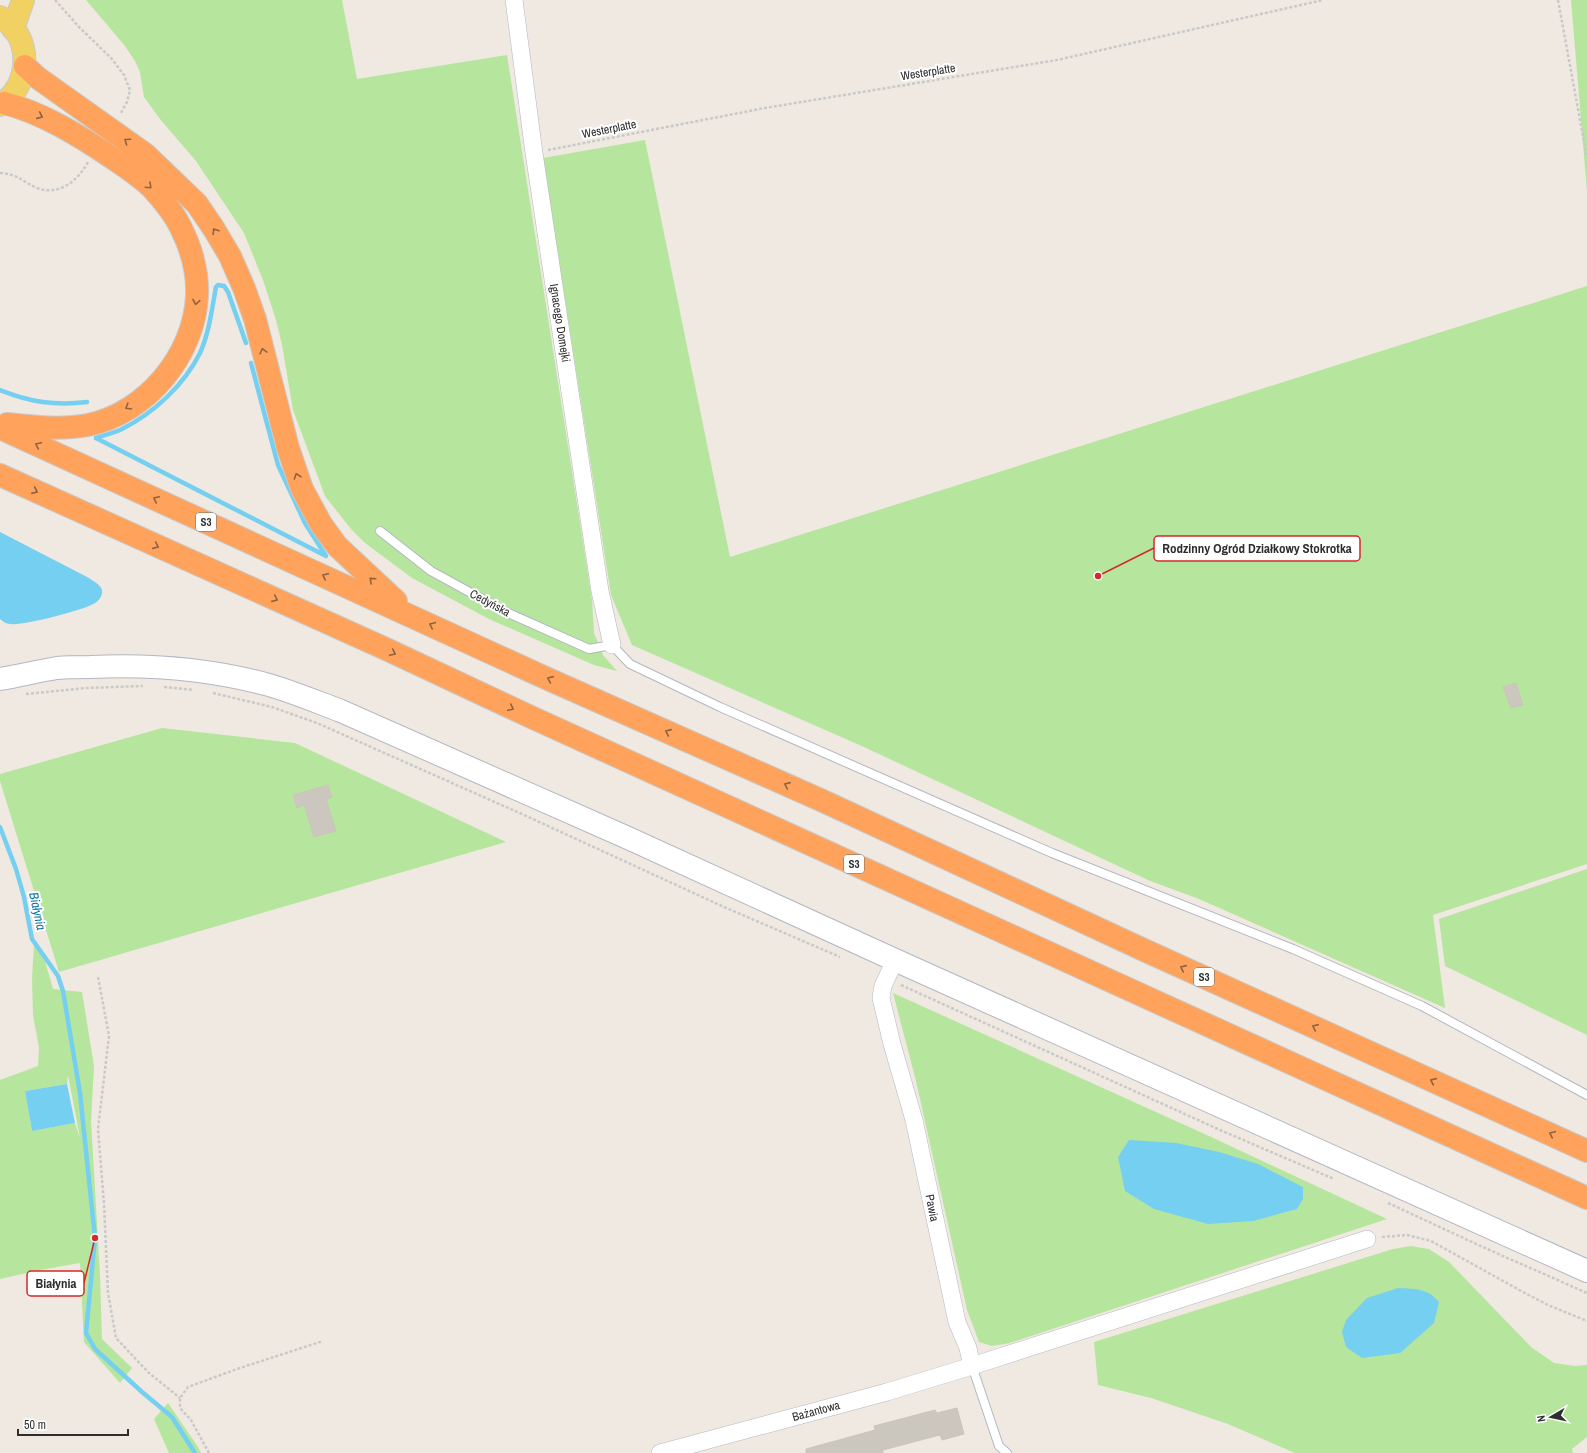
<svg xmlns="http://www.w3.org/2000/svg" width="1587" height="1453" viewBox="0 0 1587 1453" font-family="'Archivo Narrow',sans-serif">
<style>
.green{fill:#b6e59e;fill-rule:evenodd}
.water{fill:#75cff0}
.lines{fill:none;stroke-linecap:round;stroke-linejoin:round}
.stream{stroke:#75cff0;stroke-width:4.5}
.building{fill:#cbc7bf;stroke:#cbc5ba}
.lane-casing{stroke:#b4b7c1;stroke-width:10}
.street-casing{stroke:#b4b7c1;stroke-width:18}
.secondary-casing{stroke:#b4b7c1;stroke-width:24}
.primary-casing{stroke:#c9c9c9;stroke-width:24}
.highway-casing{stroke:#c9c9c9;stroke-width:24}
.path{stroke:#c9c9c9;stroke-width:2.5;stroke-dasharray:3 2;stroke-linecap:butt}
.lane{stroke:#fff;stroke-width:8}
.street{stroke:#fff;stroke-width:17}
.secondary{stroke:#fff;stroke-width:22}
.primary{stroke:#f2d163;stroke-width:22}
.highway{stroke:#ffa35c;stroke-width:22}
.oneway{stroke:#8c6343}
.labels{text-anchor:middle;stroke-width:4;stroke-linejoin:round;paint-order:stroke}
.shield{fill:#fff;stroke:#6d6d6d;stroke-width:1}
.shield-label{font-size:11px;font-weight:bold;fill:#2e2e2e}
.street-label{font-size:12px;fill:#2e2e2e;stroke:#fff}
.water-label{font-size:13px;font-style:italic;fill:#0d6fa3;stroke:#fff}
.leader{fill:none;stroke:#d62828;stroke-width:1.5}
.callout-dot{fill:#d62828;stroke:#fff;stroke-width:1.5}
.callout{fill:#fff;stroke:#d62828;stroke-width:1.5}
.callout-label{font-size:13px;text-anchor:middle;font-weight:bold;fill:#2e2e2e}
</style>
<rect width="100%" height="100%" fill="#efe9e1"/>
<g class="green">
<path d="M86,0H342L357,79L507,55L592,600L594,633L603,655L617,671L594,665L489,619L412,578L365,543L351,529L325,496L293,410L282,345L276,320L263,280L244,233L196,161L160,119L144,97L140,72L135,61L125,46Z"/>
<path d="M1571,0H1587V191Z"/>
<path d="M645,140L730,557L1587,286V864L1433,915L1445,1008L1199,899L1148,880L864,747L632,645L611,595L543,158Z"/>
<path d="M162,728L295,743L506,842L59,972L0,781V774Z"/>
<path d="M1587,869V1035L1445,966L1439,919Z"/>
<path d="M34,944L45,961L53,989L82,992L94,1066L91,1121L100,1275L102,1339L132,1368L120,1383L84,1342L80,1263L40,1270L0,1279V1080L38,1066L39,1048L33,1015L32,978ZM68,1075L80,1138L75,1123L32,1131L25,1091L67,1084Z"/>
<path d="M893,993L1209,1136L1387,1219L1010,1343L992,1346L979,1342L967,1310L916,1081Z"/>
<path d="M1411,1246L1429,1249L1449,1262L1531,1347L1554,1363L1575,1366L1587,1365V1437L1572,1449L1573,1453H1295L1228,1424L1151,1398L1098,1385L1094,1342L1393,1249Z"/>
<path d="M168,1403L198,1447L201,1453H169L154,1419Z"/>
</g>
<g class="water">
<path d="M0,532L89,578C93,581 101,585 102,590C103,595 99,601 95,603C85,610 22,626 11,624C7,624 3,622 0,619Z"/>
<path d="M67,1084L75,1123L32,1131L25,1091Z"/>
<path d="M1129,1140L1176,1143L1219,1152L1258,1164L1303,1187V1199L1297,1209L1253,1221L1208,1224L1154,1209L1125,1191L1118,1157Z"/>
<path d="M1398,1288C1416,1289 1427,1288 1439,1302L1434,1323L1400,1353L1362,1358L1346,1347L1342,1332L1346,1320L1367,1298Z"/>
</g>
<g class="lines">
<g class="stream">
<path d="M0,390C30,402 55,406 87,402"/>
<path d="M96,438L326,556L305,523L278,465L251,363"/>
<path d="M96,438C105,435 114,433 122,429C154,413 184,385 200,353C209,333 212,309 216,287L218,285L224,286L228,292L246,343"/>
<path d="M0,827L16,869L24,897L32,939L58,976L63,991L80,1093L95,1238L86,1333L95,1349L142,1392L172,1417L195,1453"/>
</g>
</g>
<g class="building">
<path d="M1516,683L1523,705L1511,708L1503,687Z"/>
<path d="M328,785L332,797L326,799L336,831L314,837L304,805L297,808L293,795Z"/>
<path d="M957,1408L964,1434L942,1440L940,1435L883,1450V1453H806V1449L875,1430L874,1426L935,1410L937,1413Z"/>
</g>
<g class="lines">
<defs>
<g id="lane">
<path d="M380,531L431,571L504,611L589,649L612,645L630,664L720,707L1052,853L1293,949L1422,1006L1587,1095"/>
<path d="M972,1366L999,1446L1007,1453"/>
</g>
<g id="street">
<path d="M514,0L534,153L600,591L612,645"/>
<path d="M895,960L883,986L881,998L892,1044L914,1120L957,1322L968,1348L972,1366"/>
<path d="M660,1453L887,1392L972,1366L1367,1239"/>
</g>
<path id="secondary" d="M0,679C19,676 38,671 57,668C68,667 79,667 90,667C150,664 211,669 269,685C293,692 317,702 341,711L628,838L895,960L1587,1271"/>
<g id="primary">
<path d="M0,17C33,35 32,86 0,105"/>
<path d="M13,29L23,0"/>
</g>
<g id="highway">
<path d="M25,66L38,78L145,154L197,204L214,229L230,256L244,288L255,319L288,448L302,489L321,524L337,546L396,601"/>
<path d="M4,103C43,113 80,136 114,159C127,168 141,177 152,188C163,200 174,213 181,228C191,248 198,271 197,295C195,354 147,413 88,425C61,430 34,427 7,424"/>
<path d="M0,428L548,679L823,801L1144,950L1587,1151"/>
<path d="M0,475L386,649L531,717L1587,1198"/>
</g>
</defs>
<use href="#lane" class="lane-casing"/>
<use href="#street" class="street-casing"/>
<use href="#secondary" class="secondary-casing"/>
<use href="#primary" class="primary-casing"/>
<use href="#highway" class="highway-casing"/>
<g class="path">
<path d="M55,0L79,27L111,58L124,75L130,90L127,102L121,113"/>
<path d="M1558,0L1587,158"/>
<path d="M548,150L765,108L1057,60L1323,0"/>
<path d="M0,173C20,174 24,184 40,189C61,195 79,179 88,162"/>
<path d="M164,687L194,690"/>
<path d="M213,693L272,707L317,723L524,815L724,907L840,957"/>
<path d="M26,694L87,688L143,686"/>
<path d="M98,977L109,1036L98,1129L104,1204L108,1293L116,1338L149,1373L180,1398"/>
<path d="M901,985L1220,1130L1334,1179"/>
<path d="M1388,1203L1485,1248L1587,1293"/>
<path d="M1382,1237L1407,1235L1431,1241L1523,1292L1548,1305L1587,1321"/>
<path d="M209,1453L191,1420L180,1408V1398L188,1387L237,1369L323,1341"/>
</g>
<use href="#lane" class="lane"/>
<use href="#street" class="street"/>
<use href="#secondary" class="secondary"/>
<use href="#primary" class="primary"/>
<use href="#highway" class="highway"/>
</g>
<defs><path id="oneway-chevron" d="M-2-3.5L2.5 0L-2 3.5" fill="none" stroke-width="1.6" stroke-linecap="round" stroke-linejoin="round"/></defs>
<g class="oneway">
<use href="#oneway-chevron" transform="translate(40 116) rotate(24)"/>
<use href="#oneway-chevron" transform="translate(127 141) rotate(-145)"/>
<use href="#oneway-chevron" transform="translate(149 186) rotate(43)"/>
<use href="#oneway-chevron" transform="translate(215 231) rotate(-122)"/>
<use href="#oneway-chevron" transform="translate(196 302) rotate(99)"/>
<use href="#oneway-chevron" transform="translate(263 351) rotate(-104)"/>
<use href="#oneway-chevron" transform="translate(128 407) rotate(149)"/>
<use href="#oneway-chevron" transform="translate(38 445) rotate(-155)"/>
<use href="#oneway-chevron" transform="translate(297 476) rotate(-109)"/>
<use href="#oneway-chevron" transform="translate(35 491) rotate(24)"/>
<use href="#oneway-chevron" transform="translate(156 499) rotate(-155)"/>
<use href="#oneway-chevron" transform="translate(156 546) rotate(24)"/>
<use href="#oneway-chevron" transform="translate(325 576) rotate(-155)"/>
<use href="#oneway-chevron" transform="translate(372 580) rotate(-138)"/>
<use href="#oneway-chevron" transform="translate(275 599) rotate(24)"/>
<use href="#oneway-chevron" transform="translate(432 625) rotate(-155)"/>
<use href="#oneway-chevron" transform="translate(393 653) rotate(25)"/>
<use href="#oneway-chevron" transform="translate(550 679) rotate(-156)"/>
<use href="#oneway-chevron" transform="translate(511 708) rotate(25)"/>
<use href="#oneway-chevron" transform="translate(668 732) rotate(-156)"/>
<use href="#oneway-chevron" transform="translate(787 785) rotate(-156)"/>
<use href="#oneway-chevron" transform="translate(1183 968) rotate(-156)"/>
<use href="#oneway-chevron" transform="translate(1315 1027) rotate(-156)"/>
<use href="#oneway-chevron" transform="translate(1433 1081) rotate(-156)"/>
<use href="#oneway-chevron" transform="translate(1552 1134) rotate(-155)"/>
</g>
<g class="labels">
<g class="shield">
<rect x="196" y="513" width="20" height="18" rx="3"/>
<rect x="844" y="855" width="20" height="18" rx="3"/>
<rect x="1194" y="968" width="20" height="18" rx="3"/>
</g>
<g class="shield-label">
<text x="206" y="526">S3</text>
<text x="854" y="868">S3</text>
<text x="1204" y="981">S3</text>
</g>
<g class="street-label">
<text transform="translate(928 72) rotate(-9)" y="4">Westerplatte</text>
<text transform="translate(609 129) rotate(-11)" y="4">Westerplatte</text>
<text transform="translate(560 323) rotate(81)" y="4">Ignacego Domejki</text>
<text transform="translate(490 603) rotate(28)" y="4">Cedyńska</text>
<text transform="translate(932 1208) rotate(79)" y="4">Pawia</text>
<text transform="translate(816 1411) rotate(-15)" y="4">Bażantowa</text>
</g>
<g class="water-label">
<text transform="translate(38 911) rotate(78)" y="5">Białynia</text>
</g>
</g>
<path class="leader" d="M1098 576L1154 548M95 1238L84 1283"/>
<g class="callout-dot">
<circle cx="1098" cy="576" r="4"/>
<circle cx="95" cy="1238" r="4"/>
</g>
<g class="callout">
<rect x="1154" y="536" width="206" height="25" rx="4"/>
<rect x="27" y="1271" width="57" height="25" rx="4"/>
</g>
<g class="callout-label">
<text x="1257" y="553">Rodzinny Ogród Działkowy Stokrotka</text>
<text x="56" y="1288">Białynia</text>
</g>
<g transform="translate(1551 1417) rotate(261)" stroke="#ffffff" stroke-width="3" paint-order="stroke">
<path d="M0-3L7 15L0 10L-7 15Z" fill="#2e2e2e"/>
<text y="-6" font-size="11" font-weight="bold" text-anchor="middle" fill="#2e2e2e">N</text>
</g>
<path d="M18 1429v6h110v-6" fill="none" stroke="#2e2e2e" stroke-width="2"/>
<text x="24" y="1429" font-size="12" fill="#2e2e2e" stroke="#ffffff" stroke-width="3" paint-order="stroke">50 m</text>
</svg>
